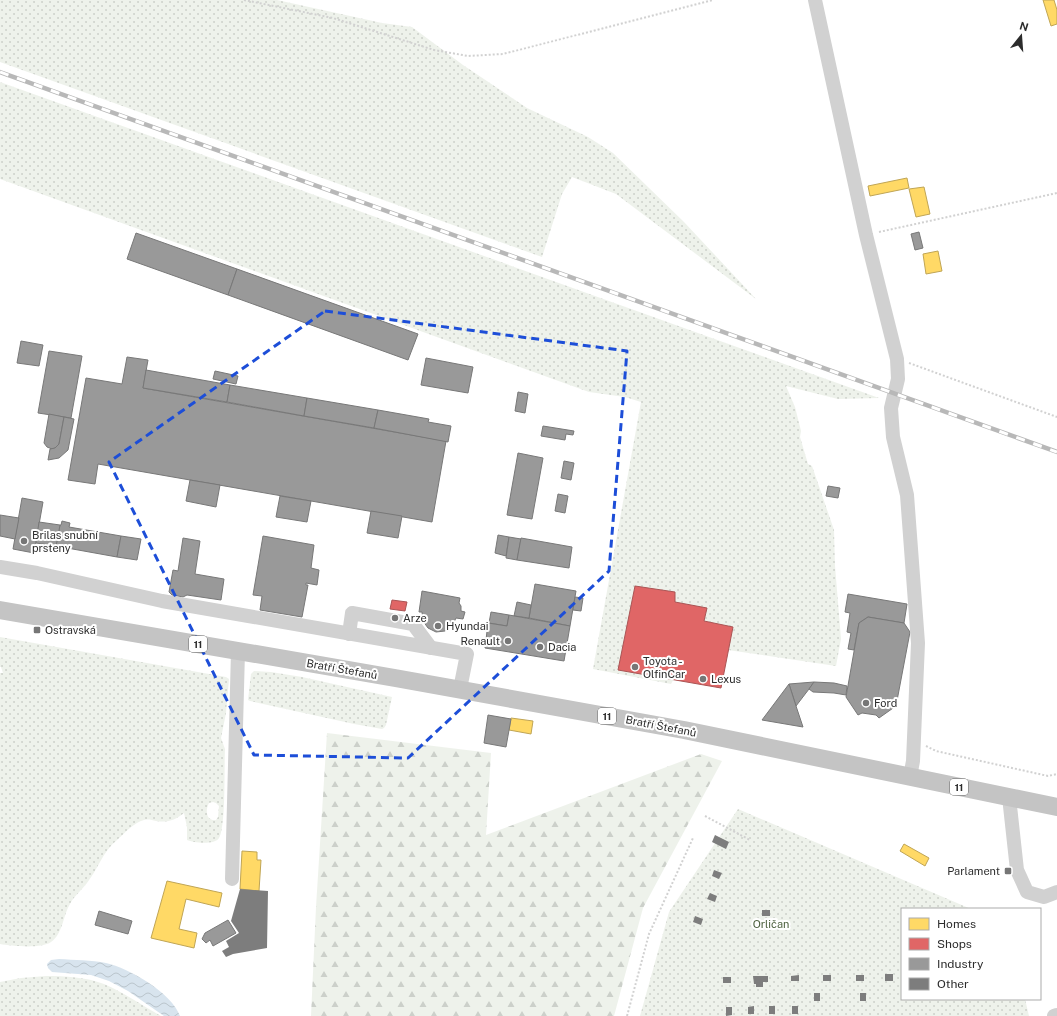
<svg xmlns="http://www.w3.org/2000/svg" width="1057" height="1016" viewBox="0 0 1057 1016" font-family="'Public Sans',sans-serif">
<style>
.green{fill:url(#green-dots);fill-rule:evenodd}
.forest{fill:url(#forest-firs)}
.water{fill:url(#water-waves)}
.homes{fill:#ffd966;stroke:#c0a555}
.shops{fill:#e06666;stroke:#a55}
.industry{fill:#999;stroke:#787878}
.building{fill:#7d7d7d}
.lines{fill:none;stroke-linecap:round;stroke-linejoin:round}
.path{stroke:#d1d1d1;stroke-width:2;stroke-dasharray:2 2;stroke-linecap:butt}
.minor{stroke:#d1d1d1;stroke-width:14}
.major{stroke:#c4c4c4;stroke-width:18}
.rail-casing{stroke:#b8b8b8;stroke-width:4.5}
.rail{stroke:#fff;stroke-width:3;stroke-dasharray:9;stroke-linecap:butt}
.marked{fill:none;stroke:#1d4ed8;stroke-width:3;stroke-dasharray:8 5;stroke-linejoin:round}
.poi-dot{fill:#767676;stroke:#fff;stroke-width:1.5}
.labels{text-anchor:middle;stroke-width:4;stroke-linejoin:round;paint-order:stroke}
.shield{fill:#fff;stroke:#6b6b6b;stroke-width:1}
.shield-label{font-size:10px;font-weight:bold;fill:#2c2c2c}
.poi-label{font-size:11px;fill:#2c2c2c;stroke:#fff;text-anchor:start}
.street-label{font-size:11px;fill:#2c2c2c;stroke:#fff}
.park-label{font-size:11px;fill:#4d613f;stroke:#fff}
</style>
<defs>
<pattern id="green-dots" width="8" height="8" patternUnits="userSpaceOnUse"><rect width="8" height="8" fill="#eef2eb"/><path d="M2 2h.1M6 6h.1" fill="none" stroke="#ccd0ca" stroke-width="1.8" stroke-linecap="round"/></pattern>
<pattern id="forest-firs" width="22" height="20" patternUnits="userSpaceOnUse"><rect width="22" height="20" fill="#eef2eb"/><path d="M5 1l3.5 6h-7zM16 11l3.5 6h-7z" fill="#ccd0ca"/></pattern>
<pattern id="water-waves" width="16" height="10" patternUnits="userSpaceOnUse"><rect width="16" height="10" fill="#d8e4ee"/><path d="M0 5q4-4 8 0t8 0" fill="none" stroke="#bac4cc"/></pattern>
</defs>
<rect width="100%" height="100%" fill="#fff"/>
<g class="green">
<path d="M0,0H277L382,23L412,27L463,65L527,108L588,137L613,153L684,222L756,299L616,194L572,177L562,194L542,257L0,62Z"/>
<path d="M0,82L879,398L838,399L786,386L795,407L801,431L800,437L808,464L812,466L834,530L835,566L841,639L836,666L728,650H690L671,684L593,669L641,402L625,397L589,392L0,179Z"/>
<path d="M0,637L226,677L229,679L226,713L221,738L225,749C224,765 226,827 219,838C215,845 194,843 187,840V827L184,813C175,820 168,823 156,821C152,820 148,819 144,820C134,822 124,834 117,840C103,851 98,869 87,883C82,890 74,896 70,904C63,915 63,934 51,942C41,949 12,946 0,944V673H3L1,667H0ZM213,802L216,803L219,806L218,817L216,820C206,821 205,810 209,803Z"/>
<path d="M254,671L271,672L302,677L392,697L386,725L384,728L382,729L354,724L250,701L248,700L251,674Z"/>
<path d="M738,809L971,909H902V999H1025L1029,1016H640L669,912Z"/>
<path d="M46,976C65,976 86,977 104,984C123,992 143,1006 161,1016H0V982L21,978Z"/>
</g>
<path class="forest" d="M327,733L491,753L486,835L701,754L722,761L643,908L614,1016H311L316,907Z"/>
<path class="water" d="M59,959C74,960 92,960 106,963C129,968 172,993 180,1016H164L128,991L109,981L91,975L52,972L48,968L47,964L51,960Z"/>
<g class="homes">
<path d="M1043,0H1054L1057,10V24L1051,26Z"/>
<path d="M907,178L909,188L870,196L868,186Z"/>
<path d="M924,187L930,214L916,217L909,189Z"/>
<path d="M938,251L942,271L926,274L923,254Z"/>
<path d="M511,718L533,721L531,734L509,730Z"/>
<path d="M904,844L929,858L925,866L900,851Z"/>
<path d="M242,851L257,852V860H261L259,891L240,889Z"/>
<path d="M167,881L222,893L219,907L186,899L179,929L197,933L194,948L151,938Z"/>
</g>
<g class="shops">
<path d="M635,586L675,592V602L707,608L704,621L733,627L721,688L618,670Z"/>
<path d="M392,600L407,602L405,611L390,609Z"/>
</g>
<g class="industry">
<path d="M919,232L923,248L915,250L911,234Z"/>
<path d="M136,233L237,269L228,295L127,259Z"/>
<path d="M237,269L418,334L408,360L228,295Z"/>
<path d="M21,341L43,345L39,366L17,363Z"/>
<path d="M49,351L82,356L71,418L38,413Z"/>
<path d="M127,357L148,360L143,388L446,441L432,522L98,464L95,484L68,480L86,378L122,384Z"/>
<path d="M426,358L473,367L468,393L421,385Z"/>
<path d="M146,370L230,385L227,402L143,388Z"/>
<path d="M215,371L238,376L236,384L213,379Z"/>
<path d="M230,385L307,398L304,416L227,402Z"/>
<path d="M518,392L528,394L525,413L515,411Z"/>
<path d="M307,398L378,410L374,428L304,416Z"/>
<path d="M378,410L429,419L428,422L451,426L448,442L374,428Z"/>
<path d="M49,414L64,417L59,444L55,448L52,449L47,447L44,443Z"/>
<path d="M64,417L74,419L68,450L59,458L48,460L50,449L55,448L59,444Z"/>
<path d="M543,426L574,431L573,435L566,434L565,440L541,436Z"/>
<path d="M518,453L543,458L532,519L507,515Z"/>
<path d="M564,461L574,463L571,480L561,478Z"/>
<path d="M190,480L220,485L216,507L186,501Z"/>
<path d="M828,486L840,488L838,498L826,496Z"/>
<path d="M558,494L568,496L565,513L555,511Z"/>
<path d="M280,496L311,501L307,522L276,517Z"/>
<path d="M22,498L43,502L34,553L13,549Z"/>
<path d="M371,511L402,516L398,538L367,533Z"/>
<path d="M0,515L19,518L15,539L0,536Z"/>
<path d="M62,521L70,523L69,527L121,536L117,557L56,546L60,525H61Z"/>
<path d="M39,522L60,525L56,546L36,543Z"/>
<path d="M498,535L509,537L506,556L495,553Z"/>
<path d="M121,536L141,539L137,560L117,557Z"/>
<path d="M263,536L314,545L311,568L319,570L317,585L306,583V585H308L302,617L260,610L262,596L253,595Z"/>
<path d="M509,537L521,539L517,560L506,558Z"/>
<path d="M183,538L200,541L195,574L224,579L221,600L187,595L183,597L172,595L169,592L173,570L178,571Z"/>
<path d="M521,538L572,547L569,568L517,560Z"/>
<path d="M535,584L576,591L570,626L529,618Z"/>
<path d="M422,591L460,598L459,603L461,606V611L465,612L463,619L456,618L452,626L445,631L436,632L428,628L423,621L422,612H419Z"/>
<path d="M848,594L907,604L904,623L868,617L859,623L854,650L848,649L851,633L847,632L850,613L845,612Z"/>
<path d="M575,597L583,598L581,611L573,610Z"/>
<path d="M517,602L531,605L529,618L514,616Z"/>
<path d="M491,612L509,615L507,626L489,623Z"/>
<path d="M509,615L570,626L564,661L485,648L488,623L507,626Z"/>
<path d="M868,617L904,623L910,632L896,706L879,718L876,715L862,713L858,715L846,697L859,623Z"/>
<path d="M814,682L809,689L796,706L789,684Z"/>
<path d="M814,682L834,683L847,686L846,695L834,693L813,692L809,689Z"/>
<path d="M789,684L796,706L803,727L762,720Z"/>
<path d="M488,715L511,719L506,747L484,743Z"/>
<path d="M99,911L132,921L128,934L95,925Z"/>
<path d="M228,920L236,933L213,946L210,940L206,943L202,939L205,933Z"/>
</g>
<g class="building">
<path d="M715,835L729,842L726,849L712,842Z"/>
<path d="M714,870L722,873L719,879L712,876Z"/>
<path d="M240,889L268,891L267,948L233,954L226,957L222,951L229,947L226,941L239,933L231,921Z"/>
<path d="M710,893L717,896L715,902L707,899Z"/>
<rect x="762" y="910" width="8" height="6"/>
<path d="M695,916L703,919L701,925L693,922Z"/>
<rect x="885" y="974" width="8" height="7"/>
<path d="M799,975V981H791V976Z"/>
<rect x="823" y="975" width="8" height="6"/>
<rect x="856" y="975" width="8" height="6"/>
<path d="M753,976H768V982H763V987H756V984H754Z"/>
<rect x="723" y="977" width="8" height="6"/>
<rect x="814" y="993" width="6" height="8"/>
<rect x="860" y="993" width="6" height="8"/>
<path d="M754,1006V1014H748V1007Z"/>
<rect x="769" y="1006" width="6" height="8"/>
<rect x="792" y="1006" width="6" height="8"/>
<path d="M726,1007H732V1015L726,1016Z"/>
</g>
<g class="lines">
<g class="path">
<path d="M244,0L333,18L434,50L468,56L503,54L713,0"/>
<path d="M879,232L1057,193"/>
<path d="M909,363L1057,417"/>
<path d="M926,746L936,751L1048,776L1057,774"/>
<path d="M705,816L750,840"/>
<path d="M627,1016L649,934L693,838"/>
</g>
<g class="minor">
<path d="M815,0L866,235L897,359L898,379L891,408L893,437L907,495L918,643L913,761L910,777"/>
<path d="M0,567L37,573L162,601L467,654L460,689"/>
<path d="M349,634L352,613L413,624L431,648"/>
<path d="M1009,797L1017,870L1027,892L1044,897L1057,892"/>
<path d="M232,879L238,651"/>
<path d="M1054,1016L1057,1015"/>
</g>
<path class="major" d="M0,610L395,678L684,730L1057,807"/>
<defs>
<path id="rail" d="M0,72L1057,452"/>
</defs>
<use href="#rail" class="rail-casing"/>
<use href="#rail" class="rail"/>
</g>
<path class="marked" d="M325,311L627,351L609,571L408,758L254,755L109,462Z"/>
<g class="poi-dot">
<circle cx="24" cy="541" r="4"/>
<circle cx="395" cy="618" r="4"/>
<circle cx="438" cy="626" r="4"/>
<rect x="33" y="626" width="8" height="8" rx="2"/>
<circle cx="508" cy="641" r="4"/>
<circle cx="540" cy="647" r="4"/>
<circle cx="635" cy="667" r="4"/>
<circle cx="703" cy="679" r="4"/>
<circle cx="866" cy="703" r="4"/>
<rect x="1004" y="867" width="8" height="8" rx="2"/>
</g>
<g class="labels">
<g class="shield">
<rect x="189" y="636" width="18" height="16" rx="3"/>
<rect x="598" y="708" width="18" height="16" rx="3"/>
<rect x="950" y="779" width="18" height="16" rx="3"/>
</g>
<g class="shield-label">
<text x="198" y="648">11</text>
<text x="607" y="720">11</text>
<text x="959" y="791">11</text>
</g>
<g class="poi-label">
<text x="32" y="539">Brilas snubní<tspan x="32" dy="13">prsteny</tspan></text>
<text x="403" y="622">Arze</text>
<text x="446" y="630">Hyundai</text>
<text x="45" y="634">Ostravská</text>
<text x="500" y="645" text-anchor="end">Renault</text>
<text x="548" y="651">Dacia</text>
<text x="643" y="665">Toyota -<tspan x="643" dy="13">OlfinCar</tspan></text>
<text x="711" y="683">Lexus</text>
<text x="874" y="707">Ford</text>
<text x="1000" y="875" text-anchor="end">Parlament</text>
</g>
<g class="street-label">
<text transform="translate(342 669) rotate(10)" y="4">Bratří Štefanů</text>
<text transform="translate(661 726) rotate(11)" y="4">Bratří Štefanů</text>
</g>
<g class="park-label">
<text x="771" y="928">Orličan</text>
</g>
</g>
<rect x="901" y="908" width="140" height="92" fill="#ffffff" stroke="#ababab"/>
<rect x="909" y="918" width="20" height="12" fill="#ffd966" stroke="#ababab"/>
<text x="937" y="928" font-size="12" fill="#2c2c2c">Homes</text>
<rect x="909" y="938" width="20" height="12" fill="#e06666" stroke="#ababab"/>
<text x="937" y="948" font-size="12" fill="#2c2c2c">Shops</text>
<rect x="909" y="958" width="20" height="12" fill="#999999" stroke="#ababab"/>
<text x="937" y="968" font-size="12" fill="#2c2c2c">Industry</text>
<rect x="909" y="978" width="20" height="12" fill="#7d7d7d" stroke="#ababab"/>
<text x="937" y="988" font-size="12" fill="#2c2c2c">Other</text>
<g transform="translate(1021 36) rotate(17)" stroke="#ffffff" stroke-width="3" paint-order="stroke">
<path d="M0-3L7 15L0 10L-7 15Z" fill="#2c2c2c"/>
<text y="-6" font-size="11" font-weight="bold" text-anchor="middle" fill="#2c2c2c">N</text>
</g>
</svg>
